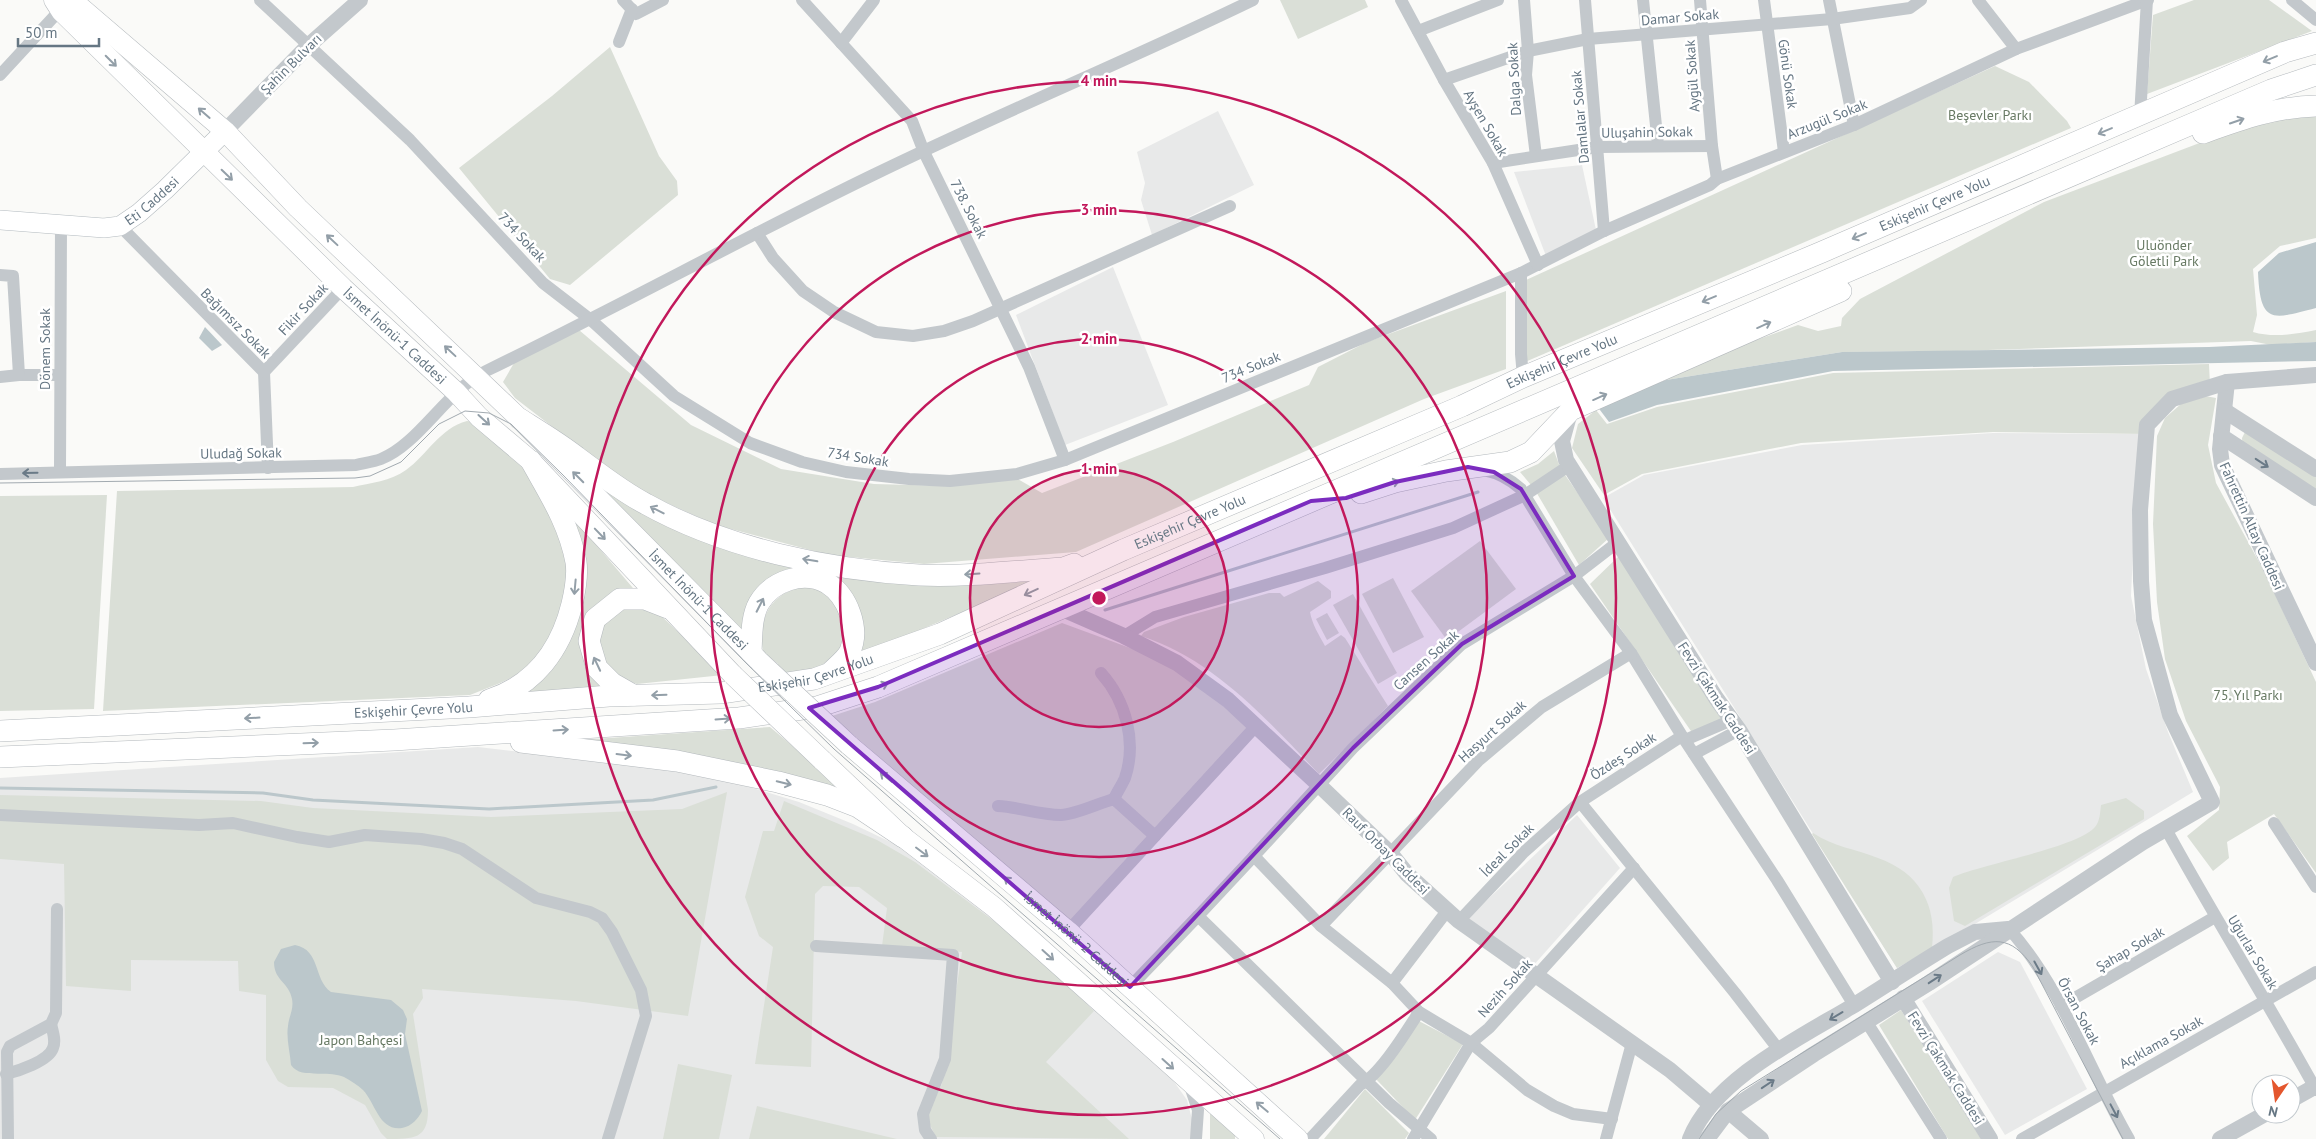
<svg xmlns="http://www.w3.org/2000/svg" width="2316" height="1139" viewBox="0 0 2316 1139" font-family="'PT Sans',sans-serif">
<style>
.built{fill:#e8e9e9}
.green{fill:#dadfd7}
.water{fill:#bbc7cb}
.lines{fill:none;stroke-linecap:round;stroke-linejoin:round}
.stream{stroke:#bbc7cb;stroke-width:3}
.secondary-casing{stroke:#b3babf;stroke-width:20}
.primary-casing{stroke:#b5babe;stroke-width:21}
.trunk-casing{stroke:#b4b9bd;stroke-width:22}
.minor{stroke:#c3c8cc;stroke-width:12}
.tertiary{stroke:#c3c8cc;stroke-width:16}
.secondary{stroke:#fff;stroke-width:19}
.primary{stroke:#fff;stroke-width:20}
.trunk{stroke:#fff;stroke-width:21}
.tram{stroke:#a2aab0;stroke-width:1}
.primary-bridge-casing{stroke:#b5babe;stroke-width:21;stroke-linecap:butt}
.primary-bridge{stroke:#fff;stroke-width:20}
.oneway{stroke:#939fa8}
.oneway2{stroke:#6a7a87}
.marked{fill:#7b2cbf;fill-opacity:0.2;stroke:#7b2cbf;stroke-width:4;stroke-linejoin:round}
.ring{fill:none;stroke:#c2185b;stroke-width:2.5}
.labels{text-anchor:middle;stroke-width:5;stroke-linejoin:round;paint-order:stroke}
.street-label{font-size:14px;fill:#657683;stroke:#fff}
.park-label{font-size:14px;fill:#687a64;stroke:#fff}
.centre{fill:#c2185b;stroke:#fff;stroke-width:2.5}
.ring-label{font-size:15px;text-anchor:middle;font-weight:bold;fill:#c2185b;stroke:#fff;stroke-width:5;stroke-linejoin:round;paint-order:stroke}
</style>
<rect width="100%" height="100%" fill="#fafaf8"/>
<g class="built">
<path d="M1218,111L1254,185L1152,235L1141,200L1145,183L1137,152Z"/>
<path d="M1582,165L1596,230L1546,256L1514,172Z"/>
<path d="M1113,267L1168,405L1065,445L1016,315Z"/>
<path d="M1993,433L2141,434L2135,509L2131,596L2146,669L2168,732L2193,792L1970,927L1897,968L1603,498L1644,475L1802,445Z"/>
<path d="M478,747L686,772L743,785L799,802L853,824L905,849L1024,938L1170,1076L1187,1100L1194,1127L1191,1139H0V778Z"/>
<path d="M1577,815L1620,868L1532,967L1468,918Z"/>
<path d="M1998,952L2020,962L2087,1089L2005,1135L1922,1001Z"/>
</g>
<g class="green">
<path d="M1280,0H1365L1368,7L1298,39Z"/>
<path d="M2194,0H2269L2312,31L2147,94L2153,15Z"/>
<path d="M610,47L659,156L677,181L678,195L570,285L550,279L459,168L552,96Z"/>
<path d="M1995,66L2029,82L2067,121L2071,128L1525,362L1526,280Z"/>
<path d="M2316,114V238L2280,246L2253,269L2257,315L2253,332C2273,338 2296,334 2316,330V342L2271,345L2251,341L1957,351L1842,352L1666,380L1679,368L1798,325L1818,331L1841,326L1842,318L1860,299L2044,202L2218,136L2275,117Z"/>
<path d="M1506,291V369L1424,399L1076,552L924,564L829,555L716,525L629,486L515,398L503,382L514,363L579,330L691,425L781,469L874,484L948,486L1016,478L1042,493L1173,442L1309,385L1318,367L1367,342Z"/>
<path d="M2209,364L2210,385L2172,397L2145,434L1993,432L1801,443L1642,474L1604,495L1572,448L1578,424L1596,410L1607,424L1657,407L1833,373Z"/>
<path d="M2205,396L2216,398L2208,445L2216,483L2265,573L2316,682V873L2274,814L2227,842L2229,858L2213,871L2187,836L2219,810L2220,787L2186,721L2165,659L2157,602L2153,524L2157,436L2165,418L2181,404Z"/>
<path d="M467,421C485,422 499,443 511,455C516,462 524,468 529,475C544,498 568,544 569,572C570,606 554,644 528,667C511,680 490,687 470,695L103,711L117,491L353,487C370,483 391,481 406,470C427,455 440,428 467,421Z"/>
<path d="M2245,432L2316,471V496L2243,449L2242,438Z"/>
<path d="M1554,451L1560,467L1531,485L1520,472L1538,464Z"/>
<path d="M1563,472L1609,538L1579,565L1535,490Z"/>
<path d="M591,475L646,512L891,583L976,585L1036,581L856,657L838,587L774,582L747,637L620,509Z"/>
<path d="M107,495L94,709L0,711V496Z"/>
<path d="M570,514L638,594L587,631L611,690L522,694L575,619Z"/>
<path d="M1480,541L1516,589L1447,640L1411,591Z"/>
<path d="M1620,555L1727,719L1693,734L1590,584Z"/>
<path d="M1393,578L1424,637L1393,653L1362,594Z"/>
<path d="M1318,581L1331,591V598L1310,612C1312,624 1319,635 1325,646L1341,635L1345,638L1388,706L1319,774C1268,721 1214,659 1141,636L1144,632L1184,617L1269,593H1280L1284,597Z"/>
<path d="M803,586C832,592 837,602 849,627L833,664L787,676L778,668V664L763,652C758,618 769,595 803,586Z"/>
<path d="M1353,594L1397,673L1378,684L1333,605Z"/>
<path d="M622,606L652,607L723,675L637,684L616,677L603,664L597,627Z"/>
<path d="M1327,613L1339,633L1327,640L1316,619Z"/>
<path d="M1062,623L1141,652L1186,675L1249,727L1069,923L832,716L875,702Z"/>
<path d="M770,727L853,797L579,740Z"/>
<path d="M727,792L688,1016L576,1001L422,989L423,998L413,1014L428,1110C428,1139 414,1139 387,1139L381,1133L365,1105L350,1097L333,1088L288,1087L278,1081L266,1060V995L239,991L238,961L131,960V991L66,986L64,864L0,859V795L261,801L313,808L491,817L682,809Z"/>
<path d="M2126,798L2144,811V819L1965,926L1954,921L1949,888L1953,877C1982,864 2079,847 2095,827C2100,821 2100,813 2101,805Z"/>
<path d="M784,801L877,840L915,862L1022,942L1094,1011L1046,1062L1129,1139L936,1137L928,1121L929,1110L942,1084L962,952L882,946L887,908L859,887L823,886L815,894L811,1067L755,1064L773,947L759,936L745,897L763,831H774Z"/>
<path d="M1813,833C1834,847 1856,849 1878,858C1920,873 1937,905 1932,948L1897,968L1812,834Z"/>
<path d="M1901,1010L1981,1139H1948L1879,1025Z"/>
<path d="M1415,1019L1463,1044L1415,1120L1375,1078Z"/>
<path d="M678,1064L732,1075L719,1139H663Z"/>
<path d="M1365,1089L1409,1133L1405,1139H1324Z"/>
<path d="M757,1106L897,1139H749Z"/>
<path d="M1210,1110L1235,1134V1139H1210Z"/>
</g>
<g class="water">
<path d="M2316,242V308C2273,319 2260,326 2258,272L2279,253Z"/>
<path d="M205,327L222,345L212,351L199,338Z"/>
<path d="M2316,342V361L1833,371L1657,405L1609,422L1597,406L1666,380L1842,352L2209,347Z"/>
<path d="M295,945C321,950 313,979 331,992L391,1000L403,1010L407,1019L405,1034L422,1111C418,1119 412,1126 402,1128C379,1131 376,1104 363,1090C358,1085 351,1081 344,1077C326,1069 301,1080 291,1065C290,1052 286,1038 288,1026C289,1016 294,1009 292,999C289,982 274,981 274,962L281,949Z"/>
</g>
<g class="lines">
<g class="stream">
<path d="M1105,610L1478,492"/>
<path d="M0,788L263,793L313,800L489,809L653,800L716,787"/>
</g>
<defs>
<g id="secondary">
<path id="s1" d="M0,220L104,228L120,226L139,213L165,190L225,131"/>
</g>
<g id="primary">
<path id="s2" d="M54,0L61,11L343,288L456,392L479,417L531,461L733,675"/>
<path id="s3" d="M72,0L225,131L298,208L520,419L758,660"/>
<path id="s4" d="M849,745L1068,931L1298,1139"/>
<path d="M822,760L903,837L994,907L1254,1139"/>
</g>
<g id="trunk">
<path d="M2203,133C2242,119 2275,107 2316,106"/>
<path d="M520,419C539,431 559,443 577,457C600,474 621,491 646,504C725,548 828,570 919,575C967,577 1015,571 1063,568L1074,564"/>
<path d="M1361,493L1395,482L1446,471L1510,462L1531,452L1571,410L1841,291"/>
<path d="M751,652C752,636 751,617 759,603C772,581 803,570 827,583C848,596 860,629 850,651C847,658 837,666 832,671"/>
<path d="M633,695L612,683L597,668L589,641L595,619L620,599H645L668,608"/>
<path d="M489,700C535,685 561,649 572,604C575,591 578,575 576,562C569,524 550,495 531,461"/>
<path id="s5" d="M0,731L469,707L609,696L721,693L814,679L940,634L1123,550L1462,406L1523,377L1822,252L2285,52L2316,43"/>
<path d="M521,742L677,761L778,782L827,795L858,807L903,837"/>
<path d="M0,757L394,740L739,718L817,707L878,687L2271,90L2316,75"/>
</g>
</defs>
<use href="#secondary" class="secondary-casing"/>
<use href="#primary" class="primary-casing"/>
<use href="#trunk" class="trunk-casing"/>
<g class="minor">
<path d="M260,0L410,140L543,283L591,320L674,396L750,443L802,462L846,472L909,479L950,481L1017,474L1065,460L1521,273L1604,231L1710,185L1717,179L1854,125L2016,49L2148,0"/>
<path d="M623,0L636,14L663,0"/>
<path d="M802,0L912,121L924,152L1029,367L1065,460"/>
<path d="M1401,0L1444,80L1493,163L1538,265"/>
<path d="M1524,0L1528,51L1526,75L1536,156"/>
<path d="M1585,0L1604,231"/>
<path d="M1643,0L1658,145"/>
<path d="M1700,0L1712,146L1717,179"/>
<path d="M1764,0L1784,152"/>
<path d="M1829,0L1854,125"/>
<path d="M1978,0L2016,49"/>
<path d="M2292,0L2316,20"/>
<path d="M1418,31L1498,0"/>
<path d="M619,42L632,9"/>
<path d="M841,43L874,0"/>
<path d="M0,75L60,10"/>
<path d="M1444,80L1528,51L1588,39L1832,19L1910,8L1921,0"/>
<path d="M2140,116L2147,0"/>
<path d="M1493,163L1598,147L1712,146"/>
<path d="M120,226L264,372L268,468"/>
<path d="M757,233L773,258L803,291L834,312L876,332L913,336L944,331L973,321L1230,206"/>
<path d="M1521,273V354L1523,377"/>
<path d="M0,275L13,276L19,375H59"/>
<path d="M264,372L343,288"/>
<path d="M0,377L19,375"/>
<path d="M1484,470C1499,473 1510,479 1521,489L1574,576L1631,653L1682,736"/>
<path d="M60,472L61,225"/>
<path d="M0,474L356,465C364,463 373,462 381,459C419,444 446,391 486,371C616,308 743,238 873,175C998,114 1127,61 1253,0"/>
<path d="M1124,636L1155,617L1325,568L1453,528L1525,495L1570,465"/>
<path d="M1101,673C1126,701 1137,742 1125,778C1122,785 1117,792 1114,799"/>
<path d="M1685,740L1732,720"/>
<path d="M1694,754L1739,730"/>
<path d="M998,806C1019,807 1039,815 1061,815C1075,815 1099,803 1114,799L1155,836"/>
<path d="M0,815L199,825L233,823L297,837L329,842L365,835L421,839L444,843L462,849L536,898L590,912L602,918L612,932L641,990L646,1016L608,1139"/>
<path d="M2274,823L2316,887"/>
<path d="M2166,829C2214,917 2268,1002 2316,1090"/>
<path d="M1254,856L1198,916L1389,1103L1431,1139"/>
<path d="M1459,921L1524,852L1580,802"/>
<path d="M1321,926L1478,761L1542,707L1631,653"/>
<path d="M2009,929C2061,986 2090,1072 2129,1139"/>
<path d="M1068,931L1256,726"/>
<path d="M816,946L953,955L945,1059L923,1114L925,1130L931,1139"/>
<path d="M1392,983L1447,911"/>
<path d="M1130,987L1198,916"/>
<path d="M2061,1006L2215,917"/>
<path d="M1866,1021L1941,1139"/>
<path d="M1779,1050L1735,993L1580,802L1682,736L1777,880L1854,1005"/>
<path d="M6,1074C18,1071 49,1061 53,1048C56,1041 53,1032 51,1024"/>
<path d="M1190,1086L1198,1110L1196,1139"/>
<path d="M1612,1119L1573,1114L1554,1106L1527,1090L1471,1043L1419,1012L1392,983L1321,926L1254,856L1353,748L1462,644L1574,576L1618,542"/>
<path d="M8,1139L7,1052L10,1046L51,1024L56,1013L57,909"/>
<path d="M1310,1139L1360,1085C1380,1075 1406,1032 1419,1012"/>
<path d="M1413,1139L1471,1043L1489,1028L1634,868"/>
<path d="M1606,1139L1632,1043"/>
<path d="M2022,1139L2316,972"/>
</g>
<g class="tertiary">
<path d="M225,131L308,46L360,0"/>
<path d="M2227,382L2220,449L2222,465L2316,663"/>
<path d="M2225,411L2316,469"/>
<path d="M1570,412L1562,441L1566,460L1716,698L1739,730L1892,982"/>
<path d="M2221,436L2316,498"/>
<path d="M1060,608L1124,636L1177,663L1228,700L1319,785L1391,854L1407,874L1459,921L1670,1070L1710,1104"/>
<path d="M1903,998L1990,1139"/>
<path d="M2291,1100L2316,1086"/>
<path d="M1728,1111L1761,1139"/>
<path d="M1690,1139C1713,1080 1799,1038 1851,1007C1883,987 1915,966 1948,946L1975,932L2008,929"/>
<path d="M1707,1139L1728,1111L1814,1054L1929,983L2143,842L2212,802L2170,715L2144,620L2141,581L2140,510L2147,425L2172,399L2227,382L2316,375"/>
<path d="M2220,1139L2265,1114"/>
</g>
<use href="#secondary" class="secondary"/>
<use href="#primary" class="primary"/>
<use href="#trunk" class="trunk"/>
<g class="tram">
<path d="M0,483L355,478L370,476L401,462L439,424L465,411L489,413L511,424L563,475L746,663L834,749L1280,1139"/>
<path d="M1699,1139L1716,1114L1741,1091L1960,955C1992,936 2011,935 2033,967L2123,1139"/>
</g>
<defs>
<g id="primary-bridge">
<path d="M760,662L849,745"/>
<path d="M733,675L822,760"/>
</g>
</defs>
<use href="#primary-bridge" class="primary-bridge-casing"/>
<use href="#primary-bridge" class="primary-bridge"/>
</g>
<defs><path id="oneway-shaft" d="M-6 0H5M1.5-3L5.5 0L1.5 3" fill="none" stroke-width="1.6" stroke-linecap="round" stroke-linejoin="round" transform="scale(1.25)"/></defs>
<g class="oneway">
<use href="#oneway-shaft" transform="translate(2270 59) rotate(157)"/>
<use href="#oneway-shaft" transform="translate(111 61) rotate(45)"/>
<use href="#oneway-shaft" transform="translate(204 113) rotate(-139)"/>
<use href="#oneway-shaft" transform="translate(2237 121) rotate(-19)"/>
<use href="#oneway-shaft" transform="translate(2105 131) rotate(157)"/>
<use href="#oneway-shaft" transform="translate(227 175) rotate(44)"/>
<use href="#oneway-shaft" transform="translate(1859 236) rotate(157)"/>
<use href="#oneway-shaft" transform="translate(332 240) rotate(-137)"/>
<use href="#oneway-shaft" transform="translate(1709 299) rotate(157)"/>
<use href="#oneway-shaft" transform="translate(1764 325) rotate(-24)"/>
<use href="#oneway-shaft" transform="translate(450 351) rotate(-137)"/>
<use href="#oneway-shaft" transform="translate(1600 397) rotate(-24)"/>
<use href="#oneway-shaft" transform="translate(484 420) rotate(42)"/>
<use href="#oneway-shaft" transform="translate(578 477) rotate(-135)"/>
<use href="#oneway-shaft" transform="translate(1392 483) rotate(-16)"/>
<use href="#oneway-shaft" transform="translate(657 510) rotate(-153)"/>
<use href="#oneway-shaft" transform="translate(600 534) rotate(46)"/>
<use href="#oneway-shaft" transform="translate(810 560) rotate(-170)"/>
<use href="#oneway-shaft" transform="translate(972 574) rotate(176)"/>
<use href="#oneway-shaft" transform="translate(575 587) rotate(95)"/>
<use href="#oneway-shaft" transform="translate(1031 592) rotate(155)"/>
<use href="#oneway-shaft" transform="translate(760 605) rotate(-63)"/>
<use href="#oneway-shaft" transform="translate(597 664) rotate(-115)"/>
<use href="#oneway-shaft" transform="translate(881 686) rotate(-22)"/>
<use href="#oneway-shaft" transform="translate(659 695) rotate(178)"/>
<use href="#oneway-shaft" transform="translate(252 718) rotate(177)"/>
<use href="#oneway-shaft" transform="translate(723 719) rotate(-4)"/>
<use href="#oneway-shaft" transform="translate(561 730) rotate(-4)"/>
<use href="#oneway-shaft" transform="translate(311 743) rotate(-2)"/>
<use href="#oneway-shaft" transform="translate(624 755) rotate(7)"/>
<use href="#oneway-shaft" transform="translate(886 777) rotate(-140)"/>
<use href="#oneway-shaft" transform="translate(784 783) rotate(14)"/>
<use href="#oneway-shaft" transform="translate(922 852) rotate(37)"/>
<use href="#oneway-shaft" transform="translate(1010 882) rotate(-140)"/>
<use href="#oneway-shaft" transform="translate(1048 955) rotate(42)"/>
<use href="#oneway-shaft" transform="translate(1168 1064) rotate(42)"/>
<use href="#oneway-shaft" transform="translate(1262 1107) rotate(-140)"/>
</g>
<g class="oneway2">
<use href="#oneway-shaft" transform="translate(2262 463) rotate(33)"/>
<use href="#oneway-shaft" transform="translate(30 473) rotate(179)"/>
<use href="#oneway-shaft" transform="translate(2038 968) rotate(61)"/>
<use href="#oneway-shaft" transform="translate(1935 979) rotate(-33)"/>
<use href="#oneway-shaft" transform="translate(1836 1016) rotate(149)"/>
<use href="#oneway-shaft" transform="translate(1768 1084) rotate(-34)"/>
<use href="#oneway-shaft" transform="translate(2114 1111) rotate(62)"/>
</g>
<path class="marked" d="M1468,467L1494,472L1521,489L1574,576L1462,644L1353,748L1130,987L809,708L878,687L1311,501L1346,498L1395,482Z"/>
<circle cx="1099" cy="598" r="129" fill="#c2185b" fill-opacity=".12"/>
<g class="ring">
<circle cx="1099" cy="598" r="129"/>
<circle cx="1099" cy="598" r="259"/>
<circle cx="1099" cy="598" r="388"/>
<circle cx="1099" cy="598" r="517"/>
</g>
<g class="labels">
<g class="street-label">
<text transform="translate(1680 17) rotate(-5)" y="5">Damar Sokak</text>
<text transform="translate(291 64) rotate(-45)" y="5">Şahin Bulvarı</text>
<text transform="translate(1788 74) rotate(82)" y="5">Gönü Sokak</text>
<text transform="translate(1692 76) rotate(-94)" y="5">Aygül Sokak</text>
<text transform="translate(1514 79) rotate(-93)" y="5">Dalga Sokak</text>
<text transform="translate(1580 117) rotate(-95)" y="5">Damlalar Sokak</text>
<text transform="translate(1827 119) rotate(-22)" y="5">Arzugül Sokak</text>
<text transform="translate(1486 123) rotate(60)" y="5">Ayşen Sokak</text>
<text transform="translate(1647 132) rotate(-1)" y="5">Uluşahin Sokak</text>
<text dy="5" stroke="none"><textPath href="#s1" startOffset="161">Eti Caddesi</textPath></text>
<text dy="5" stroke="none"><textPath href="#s5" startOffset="2034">Eskişehir Çevre Yolu</textPath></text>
<text transform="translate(969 209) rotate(63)" y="5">738. Sokak</text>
<text transform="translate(522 237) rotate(47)" y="5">734 Sokak</text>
<text transform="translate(303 309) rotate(-47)" y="5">Fikir Sokak</text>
<text transform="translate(236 323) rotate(45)" y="5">Bağımsız Sokak</text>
<text dy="5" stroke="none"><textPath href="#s2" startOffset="479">İsmet İnönü-1 Caddesi</textPath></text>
<text transform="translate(45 349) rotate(-90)" y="5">Dönem Sokak</text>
<text dy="5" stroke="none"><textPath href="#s5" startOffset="1629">Eskişehir Çevre Yolu</textPath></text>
<text transform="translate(1251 367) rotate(-22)" y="5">734 Sokak</text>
<text transform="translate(241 453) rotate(-1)" y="5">Uludağ Sokak</text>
<text transform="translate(858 457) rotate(9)" y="5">734 Sokak</text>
<text dy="5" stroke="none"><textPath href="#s5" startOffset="1224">Eskişehir Çevre Yolu</textPath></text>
<text transform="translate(2252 526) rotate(66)" y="5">Fahrettin Altay Caddesi</text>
<text dy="5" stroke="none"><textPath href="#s3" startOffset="868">İsmet İnönü-1 Caddesi</textPath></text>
<text transform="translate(1426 660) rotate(-42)" y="5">Cansen Sokak</text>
<text dy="5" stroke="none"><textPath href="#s5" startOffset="819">Eskişehir Çevre Yolu</textPath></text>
<text transform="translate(1717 698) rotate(57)" y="5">Fevzi Çakmak Caddesi</text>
<text dy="5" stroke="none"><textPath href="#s5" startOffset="414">Eskişehir Çevre Yolu</textPath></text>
<text transform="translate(1492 731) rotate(-42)" y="5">Hasyurt Sokak</text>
<text transform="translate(1623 756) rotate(-33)" y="5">Özdeş Sokak</text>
<text transform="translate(1507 850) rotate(-45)" y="5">İdeal Sokak</text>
<text transform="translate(1386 851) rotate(45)" y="5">Rauf Orbay Caddesi</text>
<text dy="5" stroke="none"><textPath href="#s4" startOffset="299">İsmet İnönü-2 Caddesi</textPath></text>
<text transform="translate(2130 949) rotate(-30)" y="5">Şahap Sokak</text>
<text transform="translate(2253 952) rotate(59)" y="5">Uğurlar Sokak</text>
<text transform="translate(1505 988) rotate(-48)" y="5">Nezih Sokak</text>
<text transform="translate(2079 1011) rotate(62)" y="5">Örsan Sokak</text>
<text transform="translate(2161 1042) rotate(-29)" y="5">Açıklama Sokak</text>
<text transform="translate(1946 1068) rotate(58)" y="5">Fevzi Çakmak Caddesi</text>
</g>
<g class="park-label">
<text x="1990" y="120">Beşevler Parkı</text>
<text x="2164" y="250">Uluönder<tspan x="2164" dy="16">Göletli Park</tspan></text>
<text x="2248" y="700">75. Yıl Parkı</text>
<text x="361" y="1045">Japon Bahçesi</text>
</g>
</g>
<circle cx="1099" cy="598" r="8" class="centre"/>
<g class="ring-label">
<text x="1099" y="86">4 min</text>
<text x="1099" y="215">3 min</text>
<text x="1099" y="344">2 min</text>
<text x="1099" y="474">1 min</text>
</g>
<g transform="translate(2276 1099) rotate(193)"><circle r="24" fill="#ffffff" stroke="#c1c8cd"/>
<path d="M0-4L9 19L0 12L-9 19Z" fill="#e4572e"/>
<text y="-8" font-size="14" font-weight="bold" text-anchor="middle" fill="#657683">N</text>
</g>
<path d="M18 38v8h81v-8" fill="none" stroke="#657683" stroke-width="2.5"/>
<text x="25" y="38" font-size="15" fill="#657683" stroke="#ffffff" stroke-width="4" paint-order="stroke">50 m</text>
</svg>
